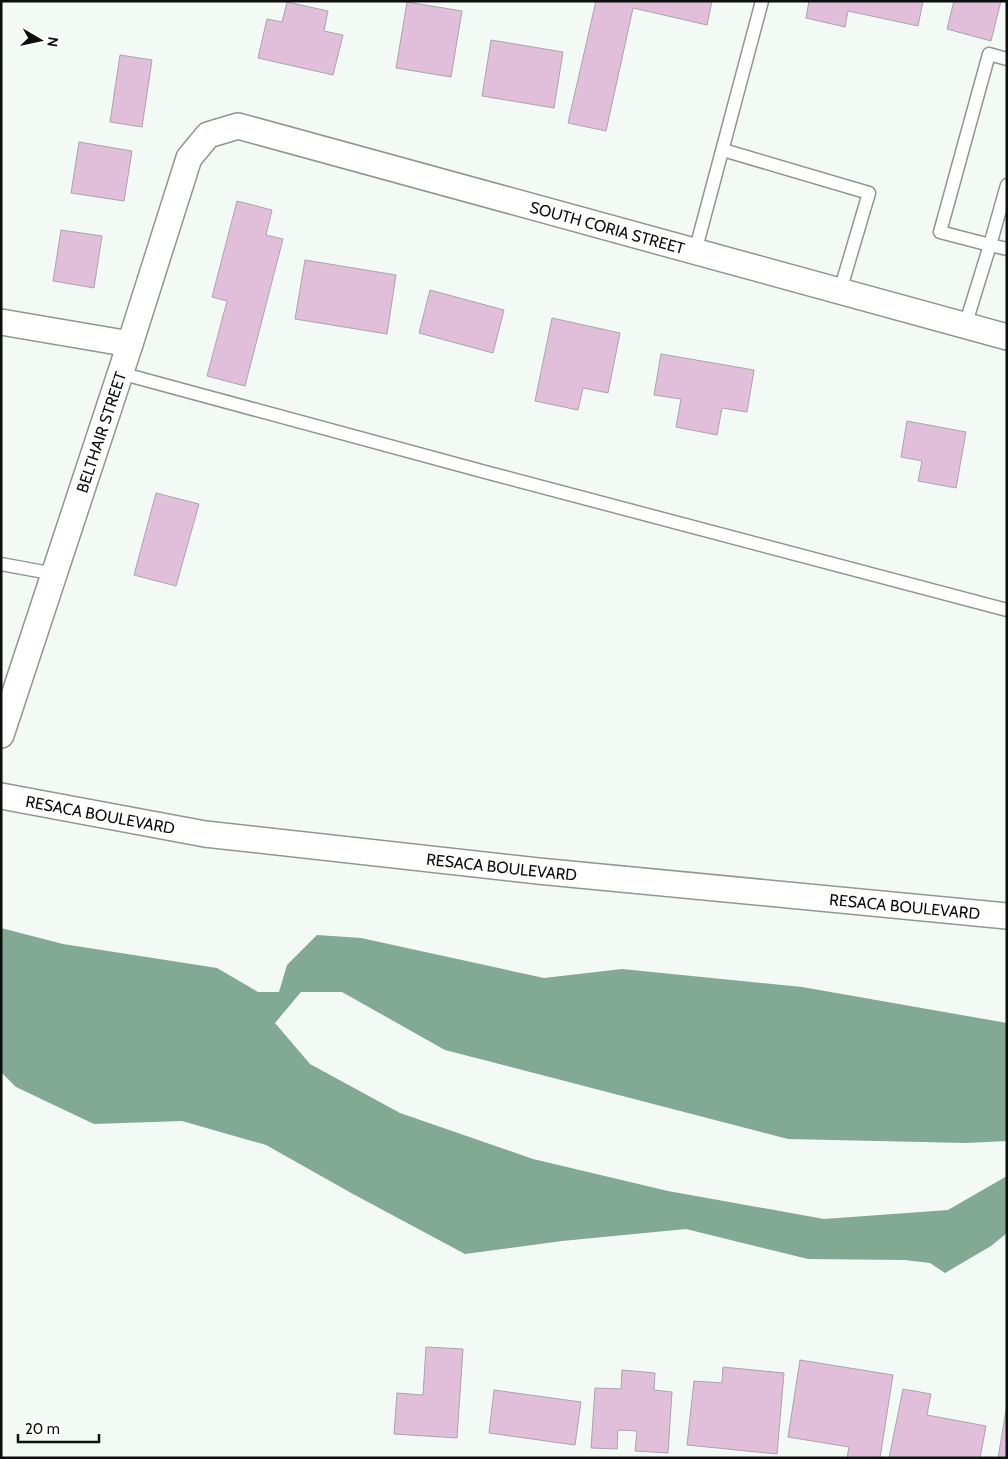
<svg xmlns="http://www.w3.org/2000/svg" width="1008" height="1459" viewBox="0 0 1008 1459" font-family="Cabin,sans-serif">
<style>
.water{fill:#81a994}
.building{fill:#e1beda;stroke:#aaa5a9}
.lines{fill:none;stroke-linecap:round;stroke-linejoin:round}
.lane-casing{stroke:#919693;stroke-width:15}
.street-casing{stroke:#919693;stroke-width:28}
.lane{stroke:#fff;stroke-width:12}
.street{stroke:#fff;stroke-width:25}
.labels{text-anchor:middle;stroke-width:4.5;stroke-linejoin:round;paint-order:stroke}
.street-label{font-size:16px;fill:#0d0f0e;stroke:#fff}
</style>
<rect width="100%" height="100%" fill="#f3f9f5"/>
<path class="water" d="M1,928L63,944L217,968L258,992H279L287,965L317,935L361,938L544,978L622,969L802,987L1007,1023V1141L966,1143L788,1139L445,1050L342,992H301L275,1023L310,1064L400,1113L533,1159L668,1191L824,1219L948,1210L1007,1176V1233L991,1246L945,1273L930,1263L905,1260L808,1259L686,1229L562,1241L465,1254L353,1194L266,1145L182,1121L94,1124L16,1087L1,1072Z"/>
<g class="building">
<path d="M596,1H712L707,25L633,8L606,131L568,123Z"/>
<path d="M809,1H923L918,26L848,11L845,27L806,18Z"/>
<path d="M954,1H1001L991,41L947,29Z"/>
<path d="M287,2L328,11L324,31L343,35L333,75L258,58L267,19L282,22Z"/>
<path d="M407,2L462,11L451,77L396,68Z"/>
<path d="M491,40L563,52L554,108L482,96Z"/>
<path d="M120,55L152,60L142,127L110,122Z"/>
<path d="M79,142L132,151L124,201L71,193Z"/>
<path d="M237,201L272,210L266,235L283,239L245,386L207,376L227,301L212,297Z"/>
<path d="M61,230L102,236L94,288L53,281Z"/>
<path d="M305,260L396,275L387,334L295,319Z"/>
<path d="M430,290L504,310L493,353L419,333Z"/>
<path d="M552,318L620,333L608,393L583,388L578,410L535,401Z"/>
<path d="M661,354L754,370L747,412L722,408L717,435L676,427L681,399L654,395Z"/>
<path d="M907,421L966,432L956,488L918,481L922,461L901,457Z"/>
<path d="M156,493L199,504L176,586L134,575Z"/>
<path d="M426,1347L463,1349L457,1438L394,1434L397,1393L423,1395Z"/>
<path d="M800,1360L893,1375L880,1458H847L849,1447L788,1437Z"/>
<path d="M723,1367L784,1373L777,1454L687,1445L694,1381L722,1383Z"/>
<path d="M622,1370L655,1373L654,1390L672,1392L668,1453L635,1451L637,1431L618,1430L617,1449L591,1448L595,1388L621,1389Z"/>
<path d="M903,1389L931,1394L927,1415L986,1426L980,1458H889Z"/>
<path d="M494,1390L581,1402L575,1445L489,1433Z"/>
<path d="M1007,1404V1458H998Z"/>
</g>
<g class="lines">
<defs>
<g id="lane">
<path d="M1007,59L989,54L940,232L990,245L1007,185"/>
<path d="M723,150L869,193L840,291"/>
<path d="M695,252L762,1"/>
<path d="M965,326L990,245L1007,249"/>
<path d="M120,373L489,473L1007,610"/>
<path d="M1,564L55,574"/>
</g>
<g id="street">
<path d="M1,322L130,344"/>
<path id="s1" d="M1,735L130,344L189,158L208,135L238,126L1007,337"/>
<path id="s2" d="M1,796L205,834L538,871L1007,916"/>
</g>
</defs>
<use href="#lane" class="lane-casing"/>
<use href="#street" class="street-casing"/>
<use href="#lane" class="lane"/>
<use href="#street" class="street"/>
</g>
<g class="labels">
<g class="street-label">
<text dy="6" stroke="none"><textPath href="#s1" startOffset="1051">SOUTH CORIA STREET</textPath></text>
<text dy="6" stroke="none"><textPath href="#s1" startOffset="319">BELTHAIR STREET</textPath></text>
<text dy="6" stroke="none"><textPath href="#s2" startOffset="101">RESACA BOULEVARD</textPath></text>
<text dy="6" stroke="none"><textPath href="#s2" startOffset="506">RESACA BOULEVARD</textPath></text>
<text dy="6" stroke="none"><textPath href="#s2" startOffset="911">RESACA BOULEVARD</textPath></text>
</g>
</g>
<rect width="1008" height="1459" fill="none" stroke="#0d0f0e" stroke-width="5"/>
<g transform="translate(40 40) rotate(99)" stroke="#ffffff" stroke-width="4" paint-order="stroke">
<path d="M0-4L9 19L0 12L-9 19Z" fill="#0d0f0e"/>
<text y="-8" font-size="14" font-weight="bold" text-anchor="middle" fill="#0d0f0e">N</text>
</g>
<path d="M18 1434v8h81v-8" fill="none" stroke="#0d0f0e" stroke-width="2.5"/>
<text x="25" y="1434" font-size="15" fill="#0d0f0e" stroke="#ffffff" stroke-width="4" paint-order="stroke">20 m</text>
</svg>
